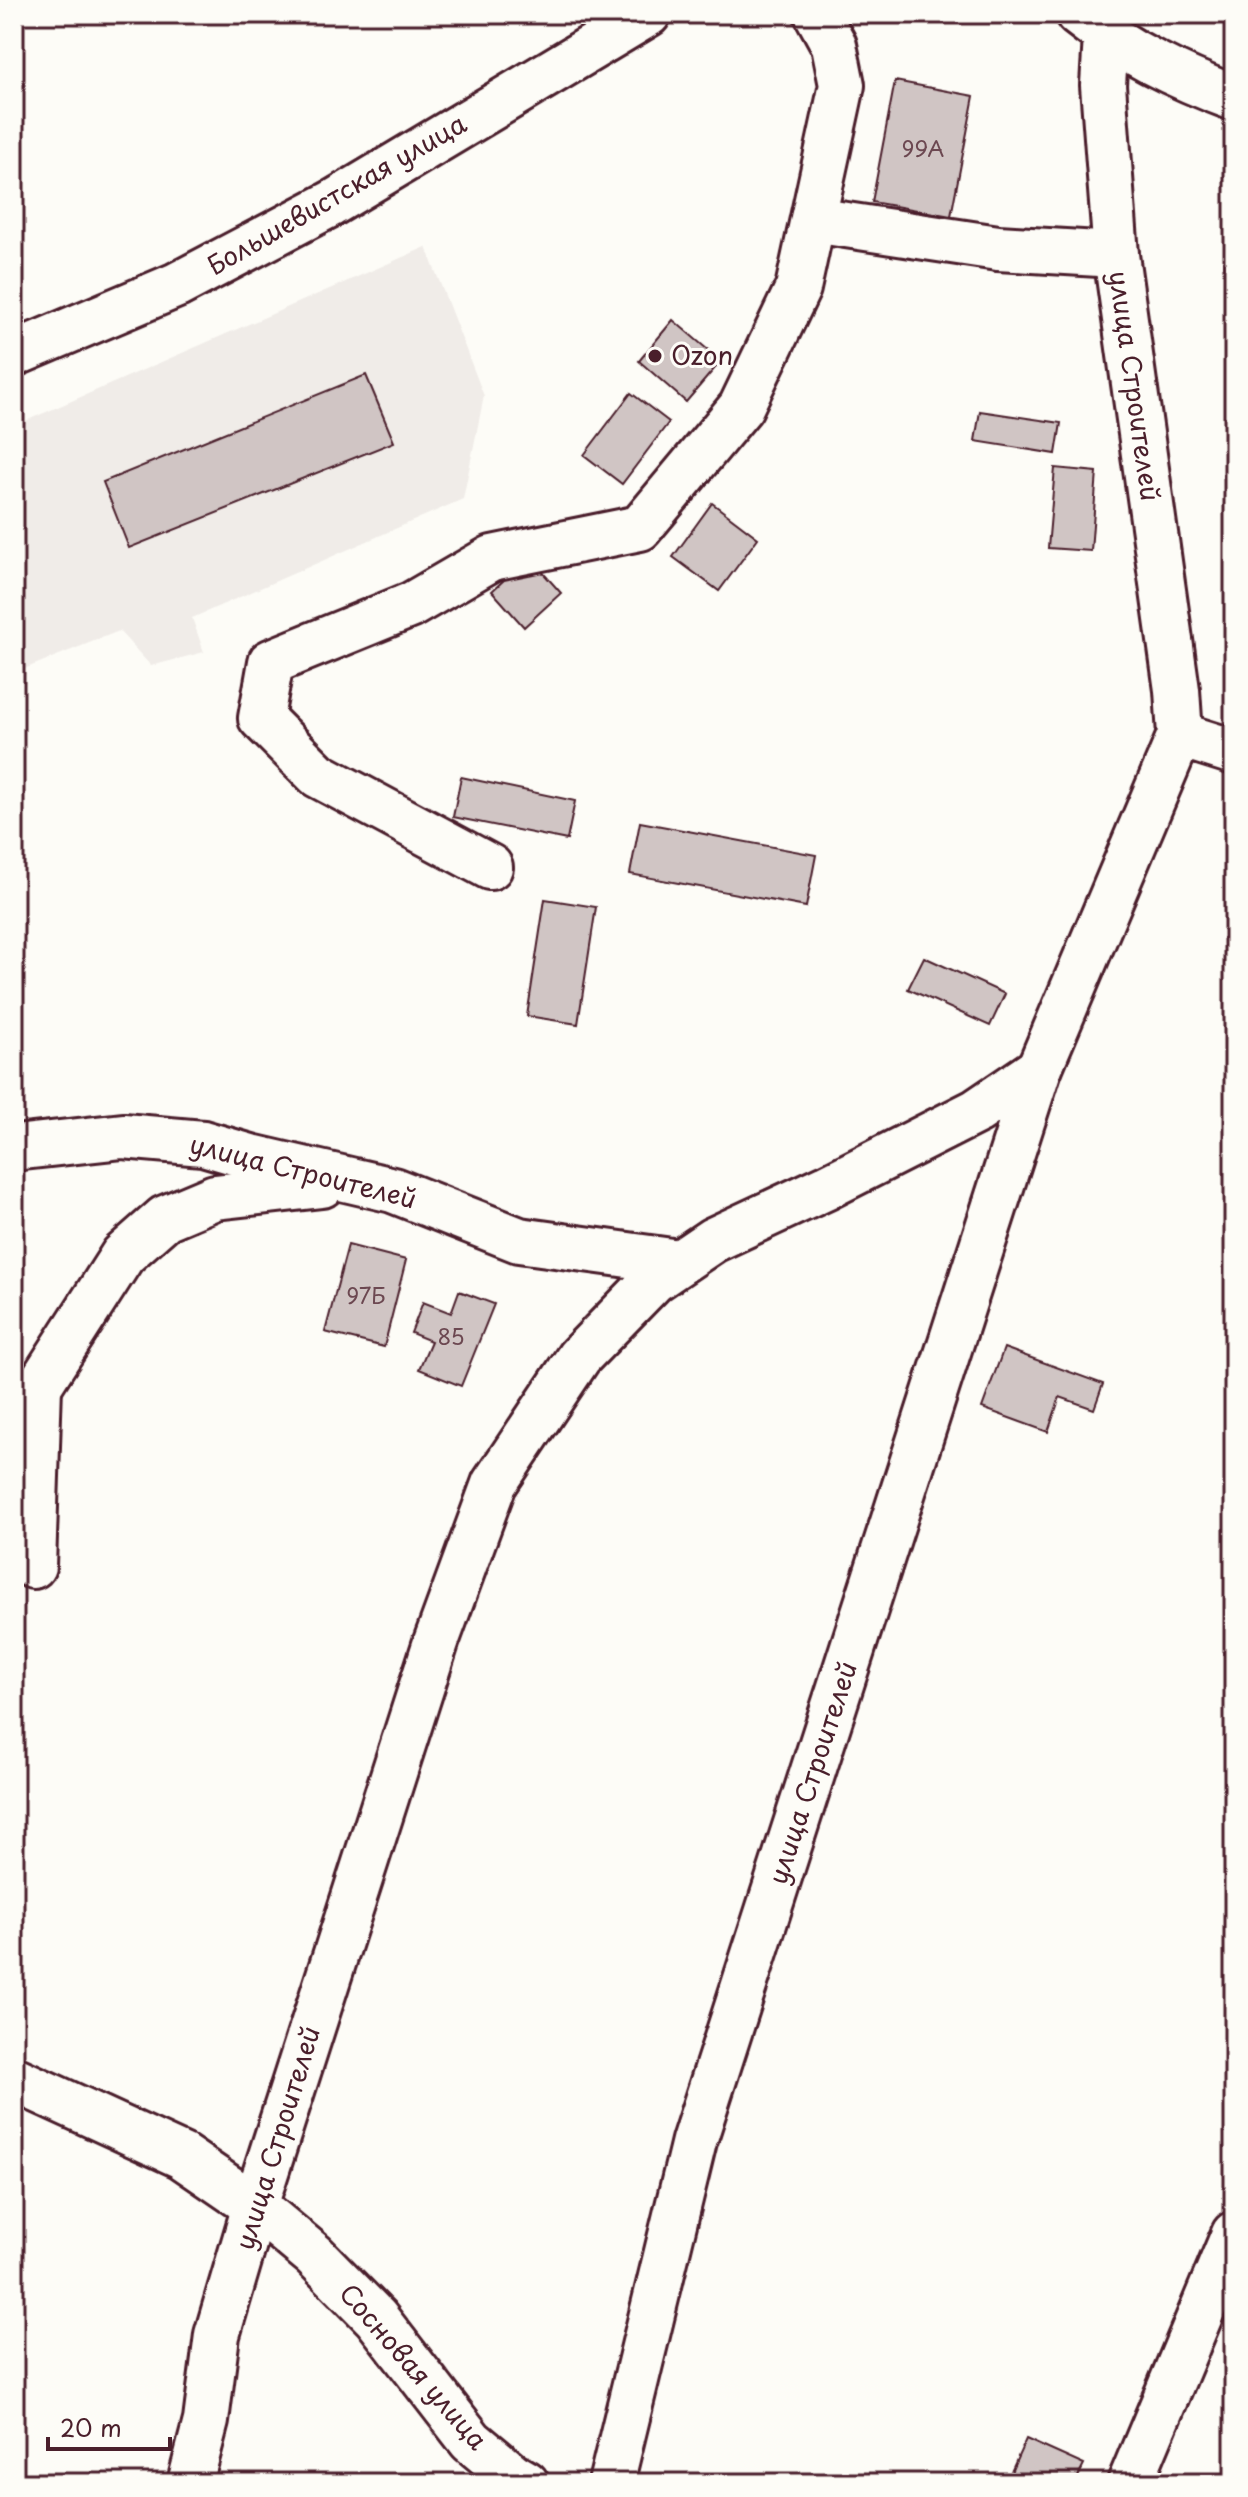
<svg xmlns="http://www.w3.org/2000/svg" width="1248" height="2497" viewBox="0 0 1248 2497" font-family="'Playpen Sans',sans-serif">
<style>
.built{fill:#f0ece8}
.building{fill:#d0c5c4;stroke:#4a1f2b;stroke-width:2}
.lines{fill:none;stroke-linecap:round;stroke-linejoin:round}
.minor-casing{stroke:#4a1f2b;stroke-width:50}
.major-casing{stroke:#4a1f2b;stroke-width:50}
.minor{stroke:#fdfcf7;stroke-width:44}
.major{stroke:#fdfcf7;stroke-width:44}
.poi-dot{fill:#4a1f2b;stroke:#fdfcf7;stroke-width:3}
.labels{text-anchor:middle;stroke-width:6;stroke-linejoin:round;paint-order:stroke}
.number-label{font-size:22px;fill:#6c4851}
.street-label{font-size:26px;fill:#4a1f2b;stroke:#fdfcf7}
.poi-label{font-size:26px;fill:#4a1f2b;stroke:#fdfcf7;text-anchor:start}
</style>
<rect width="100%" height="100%" fill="#fdfcf7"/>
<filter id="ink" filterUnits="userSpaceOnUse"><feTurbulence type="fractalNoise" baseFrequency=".0125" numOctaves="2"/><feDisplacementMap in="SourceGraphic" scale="16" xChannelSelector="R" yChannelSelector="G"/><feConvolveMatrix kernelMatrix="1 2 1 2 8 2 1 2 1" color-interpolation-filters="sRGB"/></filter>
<g filter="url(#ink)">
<path class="built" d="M426,247L484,396L463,499L192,618L204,652L151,666L119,631L14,673V426Z"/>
<g class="building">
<path d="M895,81L974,96L951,216L872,202Z"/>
<path d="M673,320L721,361L686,402L639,361Z"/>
<path d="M366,375L394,442L129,548L103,482Z"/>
<path d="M631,393L669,422L622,484L584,455Z"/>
<path d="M980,411L1061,423L1056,454L975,441Z"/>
<path d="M1055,468L1097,472L1091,551L1048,548Z"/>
<path d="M712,503L758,538L719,591L673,557Z"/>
<path d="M529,557L561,593L524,627L492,591Z"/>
<path d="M461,777L575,801L567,840L453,817Z"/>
<path d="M640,822L816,855L806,907L630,874Z"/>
<path d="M545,899L596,907L578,1024L527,1016Z"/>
<path d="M924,957L1005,994L990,1026L908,989Z"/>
<path d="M348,1245L406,1260L384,1347L325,1332Z"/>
<path d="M459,1291L494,1304L461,1386L419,1369L431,1341L411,1333L423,1302L451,1313Z"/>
<path d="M1004,1348L1103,1384L1094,1409L1060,1397L1048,1432L982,1408Z"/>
<path d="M1026,2439L1084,2465L1075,2483H1006Z"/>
</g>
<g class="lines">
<defs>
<g id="minor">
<path d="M813,220L998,248L1116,255"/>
<path d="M14,354L177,285L331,204L648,14"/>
<path d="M1180,735L1234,752"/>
<path d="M490,867L318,775L261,718L271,662L411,605L492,558L640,528L741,407L798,288L842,85L834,45L817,14"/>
<path d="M14,1148L123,1136L203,1143L251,1157L393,1190L519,1240L679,1262"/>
<path d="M14,1397L39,1386L123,1255L165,1218L215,1197L322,1185"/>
<path d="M33,1566L39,1386"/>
<path d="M14,2079L182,2156L255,2206L314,2255L376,2318L471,2441L512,2475L526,2483"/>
<path d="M190,2483L206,2421L217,2335L255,2206L436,1642L494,1484L579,1357L654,1280L713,1240L827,1187L977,1111L1039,1069"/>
<path d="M611,2483L694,2141L1039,1069L1180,735L1177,690L1116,255L1103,85L1106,37"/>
<path d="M1130,2483L1234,2234"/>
</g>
<path id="major" d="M1078,14C1125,52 1178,77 1234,98"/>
</defs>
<use href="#minor" class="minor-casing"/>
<use href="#major" class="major-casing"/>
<use href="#minor" class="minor"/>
<use href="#major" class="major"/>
</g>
</g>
<circle class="poi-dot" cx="655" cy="356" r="8"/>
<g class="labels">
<g class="number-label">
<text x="923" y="157">99А</text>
<text x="366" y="1304">97Б</text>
<text x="451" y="1345">85</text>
</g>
<g class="street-label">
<text transform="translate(337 195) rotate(-30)" y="9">Большевистская улица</text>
<text transform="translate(1134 386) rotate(82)" y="9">улица Строителей</text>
<text transform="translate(303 1172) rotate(14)" y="9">улица Строителей</text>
<text transform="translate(813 1773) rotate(-72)" y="9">улица Строителей</text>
<text transform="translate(278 2138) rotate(-73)" y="9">улица Строителей</text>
<text transform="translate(413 2367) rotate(49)" y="9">Сосновая улица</text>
</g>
<g class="poi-label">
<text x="671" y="365">Ozon</text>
</g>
</g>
<rect width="1248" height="2497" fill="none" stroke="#fdfcf7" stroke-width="48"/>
<rect x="24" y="24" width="1200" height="2449" fill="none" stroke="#4a1f2b" stroke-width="3" filter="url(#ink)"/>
<path d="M48 2437v12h122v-12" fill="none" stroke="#4a1f2b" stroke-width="4"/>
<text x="60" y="2437" font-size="24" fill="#4a1f2b" stroke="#fdfcf7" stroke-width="6" paint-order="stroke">20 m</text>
</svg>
